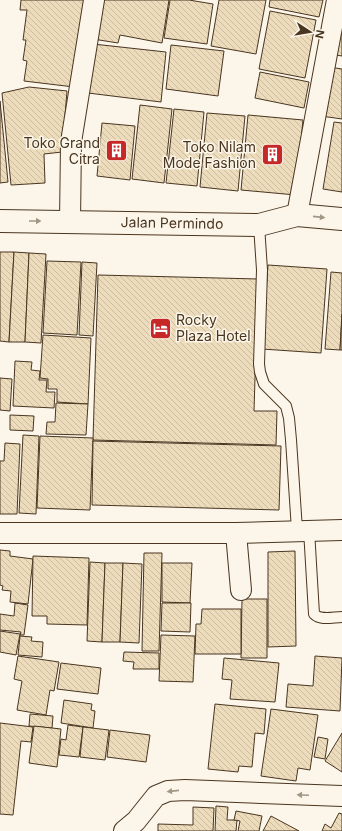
<svg xmlns="http://www.w3.org/2000/svg" width="342" height="831" viewBox="0 0 342 831" font-family="Inter,sans-serif">
<style>
.building{fill:url(#building-back-hatch);stroke:#4a3520}
.lines{fill:none;stroke-linecap:round;stroke-linejoin:round}
.lane-casing{stroke:#4a3520;stroke-width:12}
.street-casing{stroke:#4a3520;stroke-width:22}
.secondary-casing{stroke:#4a3520;stroke-width:24}
.lane{stroke:#fbf6e9;stroke-width:10}
.street{stroke:#fbf6e9;stroke-width:20}
.secondary{stroke:#fbf6e9;stroke-width:22}
.oneway{fill:#a29684}
.labels{text-anchor:middle;stroke-width:3;stroke-linejoin:round;paint-order:stroke}
.poi-label{font-size:14px;fill:#4a3520;stroke:#fbf6e9;text-anchor:end}
.street-label{font-size:14px;fill:#4a3520;stroke:#fbf6e9}
</style>
<defs>
<pattern id="building-back-hatch" width="6" height="6" patternUnits="userSpaceOnUse"><rect width="6" height="6" fill="#ecdcbc"/><path d="M-1 5l2 2M0 0l6 6M5-1l2 2" fill="none" stroke="#ccbda1"/></pattern>
</defs>
<rect width="100%" height="100%" fill="#fbf6e9"/>
<g class="building">
<path d="M21,0H85L74,87L24,81L27,61L23,60L26,40H23L27,10H20Z"/>
<path d="M100,0H169L162,43L120,35L118,43L93,39Z"/>
<path d="M170,0H189L213,4L207,44L164,38Z"/>
<path d="M219,0H266L256,54L211,46Z"/>
<path d="M270,0H323L319,17L269,7Z"/>
<path d="M270,11L316,20L305,78L259,69Z"/>
<path d="M342,26V56L336,55Z"/>
<path d="M93,44L166,52L161,102L88,93Z"/>
<path d="M171,45L224,51L218,96L166,89Z"/>
<path d="M329,67L342,69V119L321,116Z"/>
<path d="M260,72L309,82L304,108L255,98Z"/>
<path d="M29,87L67,91L62,152L44,154L45,183L11,185L2,93Z"/>
<path d="M0,101L8,182L0,183Z"/>
<path d="M140,105L172,109L164,183L132,179Z"/>
<path d="M174,109L204,112L197,186L166,183Z"/>
<path d="M207,113L245,116L238,191L200,187Z"/>
<path d="M248,115L303,120L296,195L241,190Z"/>
<path d="M334,122L342,123V192L323,189Z"/>
<path d="M102,123L135,126L130,180L97,176Z"/>
<path d="M0,252H14L9,342L0,341Z"/>
<path d="M14,252L29,253L25,342H9Z"/>
<path d="M29,253L46,254L41,343L25,342Z"/>
<path d="M47,261L81,262L77,335L43,333Z"/>
<path d="M82,262L97,263L93,336L79,335Z"/>
<path d="M268,265L327,269L321,353L262,349Z"/>
<path d="M331,272L342,273V314L340,350L325,349Z"/>
<path d="M98,275L258,279L254,411H277L276,445L93,440Z"/>
<path d="M342,314V350H340Z"/>
<path d="M43,335L91,338L88,404L57,402V389H48V379L40,378Z"/>
<path d="M15,361L32,362L31,370L40,371L39,380H47L46,392H55L54,408L13,406Z"/>
<path d="M0,378L12,379L10,411L0,410Z"/>
<path d="M56,403L88,404L86,435L46,434L47,422H55Z"/>
<path d="M10,415L34,416L33,431L10,430Z"/>
<path d="M23,435L39,436L36,514L19,513Z"/>
<path d="M40,436L93,438L90,510L37,508Z"/>
<path d="M93,441L281,446L279,510L92,505Z"/>
<path d="M5,443L20,444L17,514H0V461H4Z"/>
<path d="M0,550L10,551V556L33,559L28,604L10,602L11,591L2,590L3,586L0,585Z"/>
<path d="M295,551L296,646L268,647V552Z"/>
<path d="M144,553H162L159,651H142Z"/>
<path d="M33,556L89,558L87,625L47,624V616H32Z"/>
<path d="M90,562L105,563L102,642L87,641Z"/>
<path d="M105,563H123L120,642H102Z"/>
<path d="M123,563L142,564L139,643L120,642Z"/>
<path d="M162,563H192L190,603L162,602Z"/>
<path d="M242,599H267V658H241Z"/>
<path d="M15,603L28,605L24,635H20L21,632L0,630V614L14,616Z"/>
<path d="M162,603H191L190,632L161,631Z"/>
<path d="M202,609H241V654H195L196,624H201Z"/>
<path d="M0,631L20,634L16,655L0,652Z"/>
<path d="M161,635L195,636L193,682L159,681Z"/>
<path d="M20,636L32,637L31,641L43,642L42,657L18,655Z"/>
<path d="M124,652L159,653V669H133L134,662L123,661Z"/>
<path d="M18,656L59,662L54,691L50,690L46,715L17,710L22,681L14,679Z"/>
<path d="M315,656L342,658L340,711L286,707L288,684L313,686Z"/>
<path d="M224,658L279,663L275,702L230,699L232,680L222,679Z"/>
<path d="M61,663L101,668L98,694L57,689Z"/>
<path d="M64,700L92,704L91,710L95,711L93,728L61,723Z"/>
<path d="M215,704L266,709L264,734L255,733L252,767L239,766L238,772L208,769Z"/>
<path d="M271,709L318,715L310,770L298,768L296,781L261,776Z"/>
<path d="M30,714L53,716L52,728L29,726Z"/>
<path d="M0,723L33,727L31,742L21,741L13,815L0,814Z"/>
<path d="M68,725L83,727L79,757L59,755L61,739L66,740Z"/>
<path d="M34,726L61,729L57,767L29,763Z"/>
<path d="M83,727L109,730L105,760L80,757Z"/>
<path d="M110,730L150,735L146,762L107,757Z"/>
<path d="M342,733V772L325,761Z"/>
<path d="M318,737L328,739L325,759L314,757Z"/>
<path d="M216,806L228,807L227,820H237L236,831H215Z"/>
<path d="M193,807L214,808L213,831H158V824L193,825Z"/>
<path d="M236,811L262,816L259,831H238L240,821L234,820Z"/>
<path d="M339,813L342,814V831H322L325,824L331,828Z"/>
<path d="M271,816L299,831H263Z"/>
</g>
<g class="lines">
<defs>
<g id="lane">
<path d="M259,225L262,270L259,364L260,372L264,384L286,406L289,418L291,440L297,530"/>
<path d="M309,530L314,614C321,621 333,617 342,617"/>
</g>
<g id="street">
<path d="M297,215L337,0"/>
<path d="M70,222L71,142L94,0"/>
<path d="M0,533H236L342,530"/>
<path d="M236,533L241,590"/>
<path d="M124,831L136,821L156,796L168,791L185,790L342,796"/>
</g>
<path id="secondary" d="M0,221L259,225L297,215L342,219"/>
</defs>
<use href="#lane" class="lane-casing"/>
<use href="#street" class="street-casing"/>
<use href="#secondary" class="secondary-casing"/>
<use href="#lane" class="lane"/>
<use href="#street" class="street"/>
<use href="#secondary" class="secondary"/>
</g>
<defs><path id="oneway-solid" d="M-6-.8H1V-3.2L6.5 0L1 3.2V.8H-6Z"/></defs>
<g class="oneway">
<use href="#oneway-solid" transform="translate(319 217) rotate(6)"/>
<use href="#oneway-solid" transform="translate(35 221)"/>
<use href="#oneway-solid" transform="translate(173 791) rotate(174)"/>
<use href="#oneway-solid" transform="translate(303 795) rotate(-178)"/>
</g>
<defs>
<symbol id="building-square" viewBox="-11 -11 22 22"><rect x="-9" y="-9" width="18" height="18" rx="4" fill="#c62828" stroke="#fbf6e9"/><path d="M-4-6H4V6H1V3H-1V6H-4ZM-2.5-4.3h1.7v1.8h-1.7ZM.8-4.3h1.7v1.8H.8ZM-2.5-1h1.7V.8h-1.7ZM.8-1h1.7V.8H.8Z" fill="#fff"/></symbol>
<symbol id="hotel-square" viewBox="-11 -11 22 22"><rect x="-9" y="-9" width="18" height="18" rx="4" fill="#c62828" stroke="#fbf6e9"/><path d="M-6-4.5h1.5V1H6V5H4.5V3h-9V5H-6ZM-4 0a1.8 1.8 0 1 1 3.6 0ZM.5 0V-2.5h3Q6-2.5 6 0Z" fill="#fff"/></symbol>
</defs>
<g fill-rule="evenodd">
<use href="#building-square" x="104" y="138" width="25" height="25"/>
<use href="#building-square" x="260" y="142" width="25" height="25"/>
<use href="#hotel-square" x="148" y="316" width="25" height="25"/>
</g>
<g class="labels">
<g class="poi-label">
<text x="100" y="148">Toko Grand<tspan x="100" dy="16">Citra</tspan></text>
<text x="256" y="152">Toko Nilam<tspan x="256" dy="16">Mode Fashion</tspan></text>
<text x="176" y="325" text-anchor="start">Rocky<tspan x="176" dy="16">Plaza Hotel</tspan></text>
</g>
<g class="street-label">
<text transform="translate(172 223) rotate(1)" y="5">Jalan Permindo</text>
</g>
</g>
<g transform="translate(310 32) rotate(102)" stroke="#fbf6e9" stroke-width="3" paint-order="stroke">
<path d="M0-3L7 15L0 10L-7 15Z" fill="#4a3520"/>
<text y="-6" font-size="11" font-weight="bold" text-anchor="middle" fill="#4a3520">N</text>
</g>
</svg>
